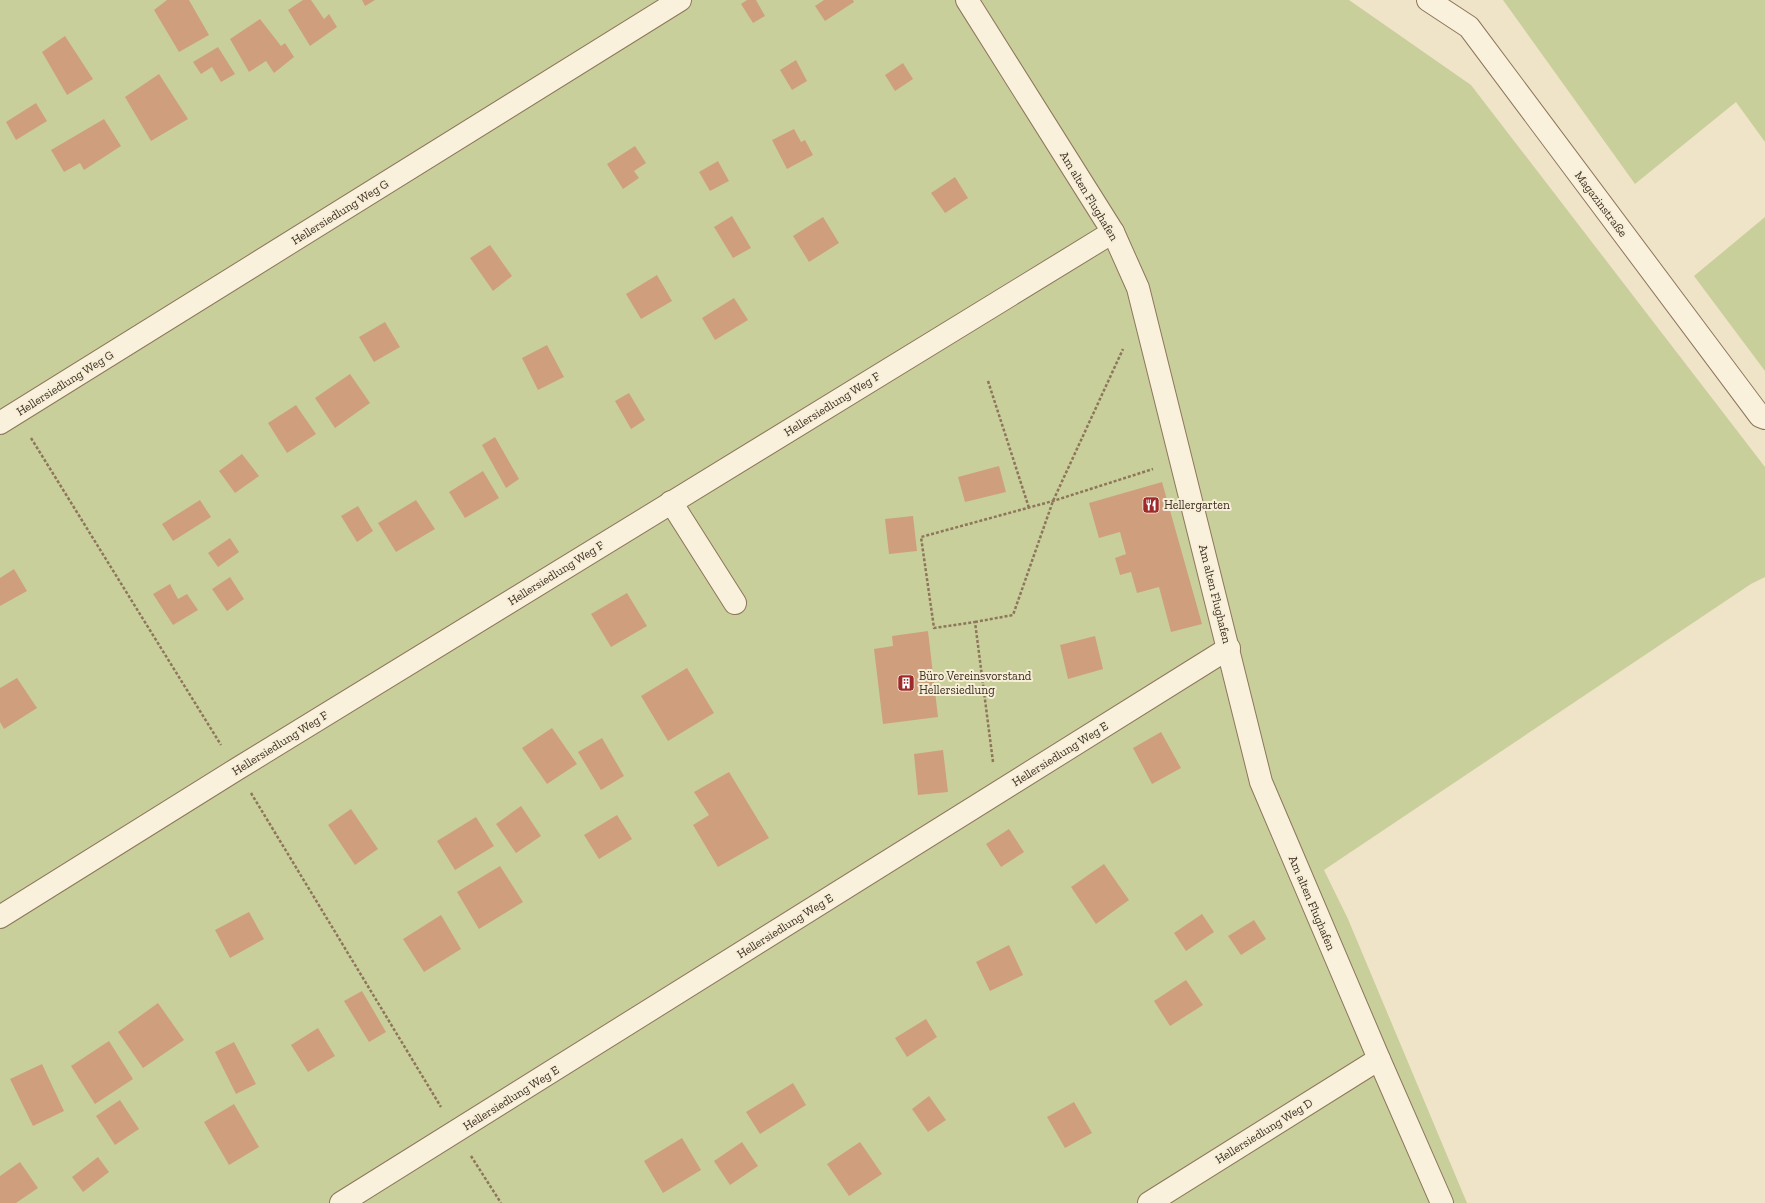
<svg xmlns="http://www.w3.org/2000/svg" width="1765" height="1203" viewBox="0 0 1765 1203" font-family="'Zilla Slab',serif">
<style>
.green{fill:#c9cf9b}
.building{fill:#cf9f7d}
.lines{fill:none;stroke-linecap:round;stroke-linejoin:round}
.minor-casing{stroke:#8d765c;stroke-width:24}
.path{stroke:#8d765c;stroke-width:2.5;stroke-dasharray:3 2;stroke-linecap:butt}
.minor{stroke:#faf1dc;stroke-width:22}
.labels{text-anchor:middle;stroke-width:4;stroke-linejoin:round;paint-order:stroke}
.street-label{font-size:12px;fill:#3d2e20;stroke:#f7eed8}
.poi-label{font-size:12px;fill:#3d2e20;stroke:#f7eed8;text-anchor:start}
</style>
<rect width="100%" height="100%" fill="#f0e4c8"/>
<g class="green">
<path d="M0,0H1349L1471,85L1765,467V577L1751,584L1324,870L1348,919L1467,1203H0Z"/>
<path d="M1503,0H1765V142L1736,102L1635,184Z"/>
<path d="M1765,217V371L1694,276Z"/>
</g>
<g class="building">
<path d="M167,0H189L209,35L179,52L154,10Z"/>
<path d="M303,0H311L324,19L329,14L337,27L310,46L288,10Z"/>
<path d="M362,0H375L365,6Z"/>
<path d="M747,0H756L765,16L753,23L741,4Z"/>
<path d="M824,0H853L854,2L825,21L815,6Z"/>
<path d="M260,19L281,46L285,43L294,57L274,73L266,61L249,72L230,39Z"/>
<path d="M65,36L93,79L67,95L42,52Z"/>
<path d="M218,47L235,74L221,82L212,67L201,74L193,62Z"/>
<path d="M796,60L807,81L792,90L780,70Z"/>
<path d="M903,63L913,79L895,91L885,75Z"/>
<path d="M159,74L188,119L151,141L125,97Z"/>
<path d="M36,103L47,121L16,140L6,122Z"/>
<path d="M104,119L121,146L84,170L80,163L64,172L51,150Z"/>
<path d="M794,129L801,142L805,140L813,155L787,169L772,140Z"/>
<path d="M635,146L646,163L634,171L639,178L623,189L607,164Z"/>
<path d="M718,161L729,181L710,191L699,172Z"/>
<path d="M955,177L968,198L945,213L931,193Z"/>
<path d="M732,216L751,248L733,258L714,227Z"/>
<path d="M823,217L839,243L809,262L793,236Z"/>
<path d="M490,245L512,276L493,291L470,258Z"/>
<path d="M657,275L672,301L641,319L626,294Z"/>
<path d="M734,298L748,320L715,340L702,318Z"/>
<path d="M385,322L400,347L374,362L359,337Z"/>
<path d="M547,345L564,377L538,390L522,358Z"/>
<path d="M350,374L370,403L335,428L315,398Z"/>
<path d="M629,393L645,420L631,429L615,401Z"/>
<path d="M296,405L316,434L287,453L268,423Z"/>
<path d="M495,437L519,479L506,488L482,445Z"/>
<path d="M242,454L259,476L235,493L219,471Z"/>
<path d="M999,466L1006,492L965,502L958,477Z"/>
<path d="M483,471L499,498L465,518L449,492Z"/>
<path d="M1162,482L1202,624L1171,632L1159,587L1137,593L1131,572L1120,575L1115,558L1126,554L1120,532L1099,538L1089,503Z"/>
<path d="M200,500L211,517L173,541L162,524Z"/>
<path d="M416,500L435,529L396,552L378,523Z"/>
<path d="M358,506L373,531L357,542L341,516Z"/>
<path d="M913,516L917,551L889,554L885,519Z"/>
<path d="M230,538L239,552L218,567L208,553Z"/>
<path d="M14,569L27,591L0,606V578Z"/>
<path d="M230,577L244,599L227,611L212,589Z"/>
<path d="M170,584L178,599L187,594L198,610L173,625L153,594Z"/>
<path d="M627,593L647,626L611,647L591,614Z"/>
<path d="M928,631L938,717L883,724L874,649L893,646L892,636Z"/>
<path d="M1095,636L1103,669L1068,679L1060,645Z"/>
<path d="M687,668L714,713L668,741L641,696Z"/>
<path d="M17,678L37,708L4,729L0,722V688Z"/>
<path d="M552,728L577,764L547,784L522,748Z"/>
<path d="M1161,732L1181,768L1152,784L1133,748Z"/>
<path d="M602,738L624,776L601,790L578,752Z"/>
<path d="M943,750L948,792L918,795L914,754Z"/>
<path d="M729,772L769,838L718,867L693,825L709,815L694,792Z"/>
<path d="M521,806L541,836L516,853L496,824Z"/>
<path d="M351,809L378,849L355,865L328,825Z"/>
<path d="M617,815L632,839L599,859L584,835Z"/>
<path d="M476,817L494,846L455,870L437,841Z"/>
<path d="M1009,829L1024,852L1001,867L986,844Z"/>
<path d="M1104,864L1129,900L1096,924L1071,887Z"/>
<path d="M500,866L523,902L479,929L457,892Z"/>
<path d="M249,912L264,939L230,958L215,930Z"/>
<path d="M1202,914L1214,932L1186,951L1174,933Z"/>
<path d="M441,915L461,949L424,972L403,939Z"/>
<path d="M1254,920L1266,939L1241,955L1228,936Z"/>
<path d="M1009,945L1023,975L990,991L976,962Z"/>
<path d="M1186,980L1203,1005L1170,1026L1154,1001Z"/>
<path d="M362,991L386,1032L369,1042L344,1001Z"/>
<path d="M158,1003L184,1040L143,1068L118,1032Z"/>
<path d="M926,1019L937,1037L907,1057L895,1038Z"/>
<path d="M318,1028L335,1056L308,1072L291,1045Z"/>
<path d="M109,1041L133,1079L95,1104L71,1066Z"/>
<path d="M234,1042L256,1084L236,1094L215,1052Z"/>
<path d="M42,1064L64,1111L33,1126L10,1079Z"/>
<path d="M793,1083L806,1105L760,1134L746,1112Z"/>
<path d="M929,1096L946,1120L928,1132L912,1109Z"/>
<path d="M120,1100L139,1129L115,1145L96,1116Z"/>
<path d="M1074,1102L1092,1133L1065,1148L1047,1117Z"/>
<path d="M234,1104L259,1147L229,1165L204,1122Z"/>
<path d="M682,1138L701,1170L663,1193L644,1161Z"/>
<path d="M742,1142L758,1166L730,1185L714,1161Z"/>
<path d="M860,1142L882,1174L849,1196L827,1164Z"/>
<path d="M98,1157L109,1172L83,1192L72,1177Z"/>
<path d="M20,1162L38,1188L16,1203H0V1176Z"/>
</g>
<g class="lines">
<defs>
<g id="minor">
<path d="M967,0L1113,232L1138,288L1261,782L1379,1059L1442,1203"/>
<path d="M1428,0L1469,27L1760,416L1765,418"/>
<path d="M0,423L680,0"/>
<path d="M671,502L735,603"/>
<path d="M0,917L237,769L1113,232"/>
<path d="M341,1203L1229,648"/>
<path d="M1149,1203L1379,1059"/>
</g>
</defs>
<use href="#minor" class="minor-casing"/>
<g class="path">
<path d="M988,381L1029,508"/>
<path d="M31,438L221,745"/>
<path d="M975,622L1013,615L1053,501L1123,349"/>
<path d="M993,762L975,622L934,628L921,537L1053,501L1153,469"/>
<path d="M251,793L441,1107"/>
<path d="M471,1156L501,1203"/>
</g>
<use href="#minor" class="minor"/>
</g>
<defs>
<symbol id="restaurant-square" viewBox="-11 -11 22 22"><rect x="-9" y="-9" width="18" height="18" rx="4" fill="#9e2a2b" stroke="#f7eed8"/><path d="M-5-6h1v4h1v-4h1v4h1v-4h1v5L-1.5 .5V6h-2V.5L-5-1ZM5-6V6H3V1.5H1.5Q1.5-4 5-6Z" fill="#fff"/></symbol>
<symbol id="building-square" viewBox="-11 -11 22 22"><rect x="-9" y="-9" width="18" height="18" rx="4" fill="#9e2a2b" stroke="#f7eed8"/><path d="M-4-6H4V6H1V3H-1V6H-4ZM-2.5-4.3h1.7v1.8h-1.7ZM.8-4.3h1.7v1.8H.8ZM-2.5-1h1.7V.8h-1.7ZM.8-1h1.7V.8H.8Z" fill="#fff"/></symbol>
</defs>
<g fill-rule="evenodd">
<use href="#restaurant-square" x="1141" y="495" width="20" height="20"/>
<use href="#building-square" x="896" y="673" width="20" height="20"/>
</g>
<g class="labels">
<g class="street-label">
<text transform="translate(1089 196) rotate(59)" y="4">Am alten Flughafen</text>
<text transform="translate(1601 204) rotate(53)" y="4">Magazinstraße</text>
<text transform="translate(340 212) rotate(-32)" y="4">Hellersiedlung Weg G</text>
<text transform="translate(65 383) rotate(-32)" y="4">Hellersiedlung Weg G</text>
<text transform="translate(832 404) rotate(-32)" y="4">Hellersiedlung Weg F</text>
<text transform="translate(556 573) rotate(-32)" y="4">Hellersiedlung Weg F</text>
<text transform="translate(1215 594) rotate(76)" y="4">Am alten Flughafen</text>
<text transform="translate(280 743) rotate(-32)" y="4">Hellersiedlung Weg F</text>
<text transform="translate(1060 754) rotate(-32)" y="4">Hellersiedlung Weg E</text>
<text transform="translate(1312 903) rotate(67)" y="4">Am alten Flughafen</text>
<text transform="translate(785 926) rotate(-32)" y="4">Hellersiedlung Weg E</text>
<text transform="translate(511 1098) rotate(-32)" y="4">Hellersiedlung Weg E</text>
<text transform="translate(1264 1131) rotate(-32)" y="4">Hellersiedlung Weg D</text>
</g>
<g class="poi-label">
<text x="1164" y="509">Hellergarten</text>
<text x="919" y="680">Büro Vereinsvorstand<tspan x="919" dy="14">Hellersiedlung</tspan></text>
</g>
</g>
</svg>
